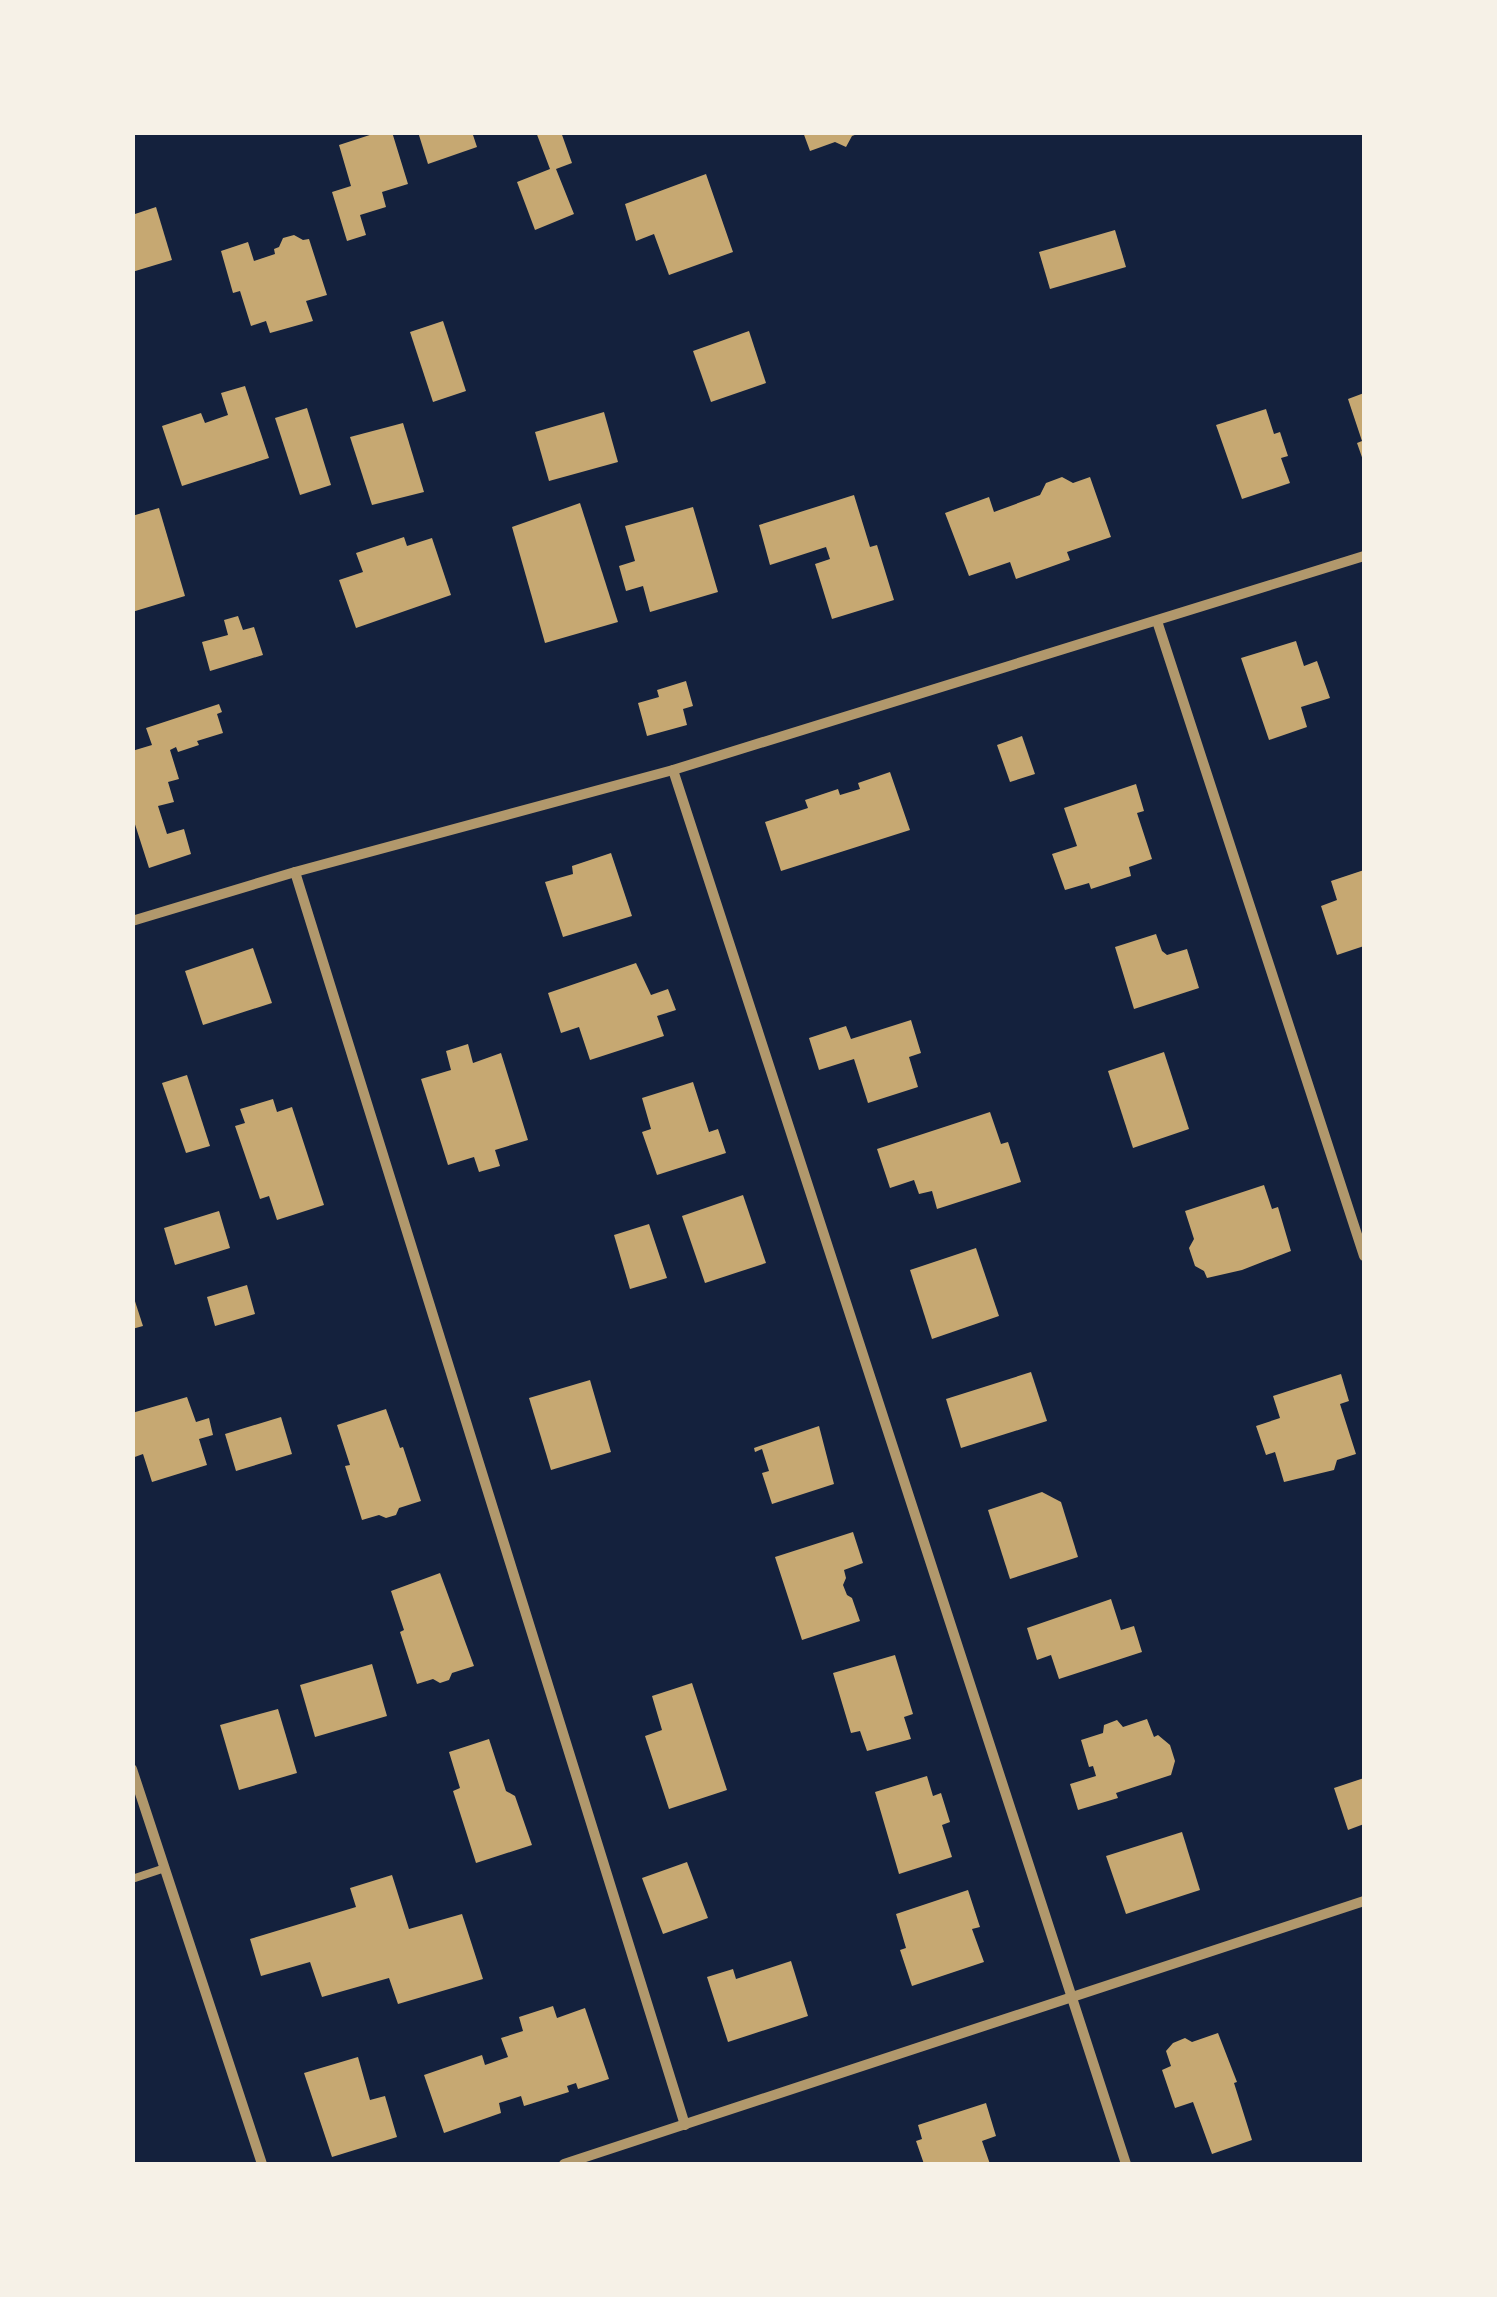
<svg xmlns="http://www.w3.org/2000/svg" width="1497" height="2297" viewBox="0 0 1497 2297" font-family="Figtree,sans-serif">
<style>
.building{fill:#c6a872}
.lines{fill:none;stroke-linecap:round;stroke-linejoin:round}
.service{stroke:#b1986c;stroke-width:8}
.minor{stroke:#b1986c;stroke-width:10}
</style>
<rect width="100%" height="100%" fill="#14213d"/>
<g class="building">
<path d="M379,132H392L408,184L382,192L386,207L360,215L366,235L347,241L332,192L351,186L339,145Z"/>
<path d="M418,132H472L477,147L428,164Z"/>
<path d="M536,132H561L572,163L556,169L574,214L535,230L517,182L550,169Z"/>
<path d="M803,132H860V133L852,136L846,147L835,142L810,151Z"/>
<path d="M706,174L733,252L669,275L654,234L636,241L625,204Z"/>
<path d="M156,207L172,260L132,272V215Z"/>
<path d="M1115,230L1126,267L1050,289L1039,252Z"/>
<path d="M294,235L303,240L309,239L327,295L306,301L313,321L270,333L266,321L251,326L240,291L233,293L221,251L248,242L254,261L275,254L274,249L279,247L283,238Z"/>
<path d="M443,321L466,391L433,402L410,332Z"/>
<path d="M749,331L766,383L711,402L693,351Z"/>
<path d="M245,386L269,458L182,486L162,426L201,413L205,423L228,415L221,393Z"/>
<path d="M1364,393V463L1357,443L1362,441L1348,399Z"/>
<path d="M307,408L331,485L300,495L275,418Z"/>
<path d="M1266,409L1274,434L1280,432L1288,456L1281,458L1290,483L1242,499L1216,425Z"/>
<path d="M604,412L618,462L549,481L535,432Z"/>
<path d="M403,423L424,492L372,505L350,437Z"/>
<path d="M1062,477L1073,483L1090,477L1111,537L1067,552L1070,560L1016,579L1010,562L969,576L945,513L989,497L994,512L1040,495L1046,483Z"/>
<path d="M854,495L870,547L877,545L894,600L832,619L815,564L830,559L826,547L770,565L759,525Z"/>
<path d="M580,503L618,622L545,643L512,527Z"/>
<path d="M693,507L718,592L650,612L643,586L626,591L619,566L635,561L625,526Z"/>
<path d="M159,508L185,596L132,612V516Z"/>
<path d="M404,537L407,546L432,538L451,595L356,628L339,580L363,572L356,553Z"/>
<path d="M238,616L243,630L254,627L263,655L210,671L202,642L228,635L224,620Z"/>
<path d="M1296,641L1304,666L1317,661L1330,698L1301,707L1307,727L1269,740L1241,658Z"/>
<path d="M686,681L693,706L683,709L687,725L647,736L638,703L659,697L657,690Z"/>
<path d="M219,704L222,712L217,714L223,733L197,741L199,745L178,752L176,747L170,750L179,779L168,782L174,802L158,806L167,834L184,829L191,854L149,868L132,815V751L152,745L146,728Z"/>
<path d="M1022,736L1035,774L1010,782L997,745Z"/>
<path d="M890,772L910,830L781,871L765,822L808,808L805,800L838,789L840,795L860,789L858,783Z"/>
<path d="M1136,784L1144,811L1137,813L1152,859L1129,867L1131,876L1091,889L1089,883L1065,890L1052,854L1077,846L1064,808Z"/>
<path d="M611,853L632,916L563,937L545,882L573,874L572,866Z"/>
<path d="M1364,870V946L1337,955L1321,906L1337,900L1331,881Z"/>
<path d="M1156,934L1162,951L1167,955L1187,949L1199,988L1134,1009L1115,947Z"/>
<path d="M253,948L272,1003L203,1025L185,971Z"/>
<path d="M636,963L651,995L668,989L676,1010L657,1016L664,1036L590,1060L579,1027L561,1033L548,993Z"/>
<path d="M911,1020L921,1053L909,1057L918,1087L868,1103L854,1059L819,1070L809,1038L846,1026L851,1039Z"/>
<path d="M468,1044L473,1063L501,1053L528,1140L495,1150L500,1166L479,1172L474,1157L448,1165L421,1079L451,1070L446,1051Z"/>
<path d="M1164,1052L1189,1129L1133,1148L1108,1071Z"/>
<path d="M187,1075L210,1146L186,1153L162,1083Z"/>
<path d="M693,1082L709,1132L718,1129L726,1153L657,1175L642,1132L651,1129L642,1098Z"/>
<path d="M273,1099L277,1112L292,1107L324,1205L277,1220L269,1196L260,1199L235,1126L245,1123L240,1109Z"/>
<path d="M990,1112L1001,1144L1008,1142L1021,1182L937,1209L932,1191L919,1194L914,1180L890,1188L877,1149Z"/>
<path d="M1264,1185L1272,1209L1278,1207L1291,1251L1242,1270L1207,1278L1204,1271L1195,1266L1189,1248L1194,1239L1185,1211Z"/>
<path d="M743,1195L766,1263L705,1283L682,1216Z"/>
<path d="M219,1211L230,1248L175,1265L164,1228Z"/>
<path d="M649,1224L667,1278L630,1289L614,1235Z"/>
<path d="M976,1248L999,1316L932,1339L910,1270Z"/>
<path d="M247,1285L255,1314L215,1326L207,1297Z"/>
<path d="M132,1292L143,1326L132,1329Z"/>
<path d="M1031,1372L1047,1421L961,1448L946,1399Z"/>
<path d="M1341,1374L1349,1401L1340,1404L1356,1454L1337,1460L1334,1470L1284,1482L1275,1452L1266,1455L1256,1426L1280,1418L1273,1396Z"/>
<path d="M590,1380L611,1452L551,1470L529,1398Z"/>
<path d="M187,1397L196,1422L209,1418L213,1435L199,1439L207,1465L152,1482L143,1454L132,1458V1413Z"/>
<path d="M386,1409L400,1448L403,1447L421,1501L399,1508L396,1515L386,1518L379,1515L362,1520L345,1466L350,1465L337,1425Z"/>
<path d="M281,1417L292,1454L236,1471L225,1434Z"/>
<path d="M819,1426L834,1484L772,1504L762,1473L769,1471L762,1449L755,1452L754,1448Z"/>
<path d="M1042,1492L1061,1502L1078,1557L1010,1579L988,1510Z"/>
<path d="M853,1532L863,1563L844,1570L846,1578L843,1585L847,1595L852,1598L860,1621L802,1640L775,1557Z"/>
<path d="M440,1573L474,1666L452,1673L449,1680L440,1683L433,1679L417,1684L400,1632L404,1630L391,1591Z"/>
<path d="M1111,1599L1121,1630L1134,1626L1142,1652L1059,1679L1051,1655L1037,1660L1027,1628Z"/>
<path d="M895,1655L913,1714L904,1717L911,1739L867,1751L860,1731L851,1733L833,1673Z"/>
<path d="M372,1664L387,1716L315,1737L300,1685Z"/>
<path d="M692,1683L727,1790L669,1809L645,1736L662,1730L652,1696Z"/>
<path d="M278,1709L297,1773L239,1790L220,1725Z"/>
<path d="M1147,1719L1154,1737L1158,1735L1170,1745L1175,1761L1171,1775L1116,1793L1118,1798L1078,1810L1070,1784L1096,1776L1093,1766L1089,1767L1081,1740L1103,1733L1104,1725L1117,1720L1123,1727Z"/>
<path d="M489,1739L506,1791L515,1796L532,1845L476,1863L453,1791L460,1788L449,1752Z"/>
<path d="M927,1776L933,1796L941,1793L950,1822L942,1825L952,1857L899,1874L875,1792Z"/>
<path d="M1364,1778V1824L1348,1830L1334,1788Z"/>
<path d="M1182,1832L1200,1890L1126,1914L1106,1856Z"/>
<path d="M687,1862L708,1918L663,1934L642,1878Z"/>
<path d="M392,1875L409,1929L462,1914L483,1979L398,2004L389,1978L322,1997L310,1962L261,1976L250,1939L356,1907L350,1888Z"/>
<path d="M968,1890L980,1927L972,1929L984,1962L912,1986L900,1950L906,1948L896,1914Z"/>
<path d="M791,1961L808,2016L728,2042L707,1977L733,1969L736,1979Z"/>
<path d="M553,2006L557,2018L585,2008L609,2079L578,2089L576,2083L567,2086L569,2092L524,2106L521,2096L499,2103L501,2113L444,2133L424,2075L482,2055L485,2065L508,2057L501,2038L523,2031L519,2017Z"/>
<path d="M1218,2033L1237,2082L1234,2083L1252,2140L1212,2154L1193,2102L1175,2108L1162,2070L1171,2066L1166,2051L1173,2043L1185,2038L1192,2042Z"/>
<path d="M358,2057L370,2100L385,2096L397,2137L332,2157L304,2073Z"/>
<path d="M986,2103L996,2136L982,2141L990,2164H924L916,2141L922,2139L918,2125Z"/>
</g>
<g class="lines">
<path class="service" d="M132,1879L165,1868"/>
<g class="minor">
<path d="M1157,621L1364,1256"/>
<path d="M673,770L1126,2164"/>
<path d="M295,872L685,2125"/>
<path d="M132,921L295,872L673,770L1364,556"/>
<path d="M132,1769L262,2164"/>
<path d="M564,2164L1364,1901"/>
</g>
</g>
<rect width="1497" height="2297" fill="none" stroke="#f6f1e7" stroke-width="270"/>
</svg>
